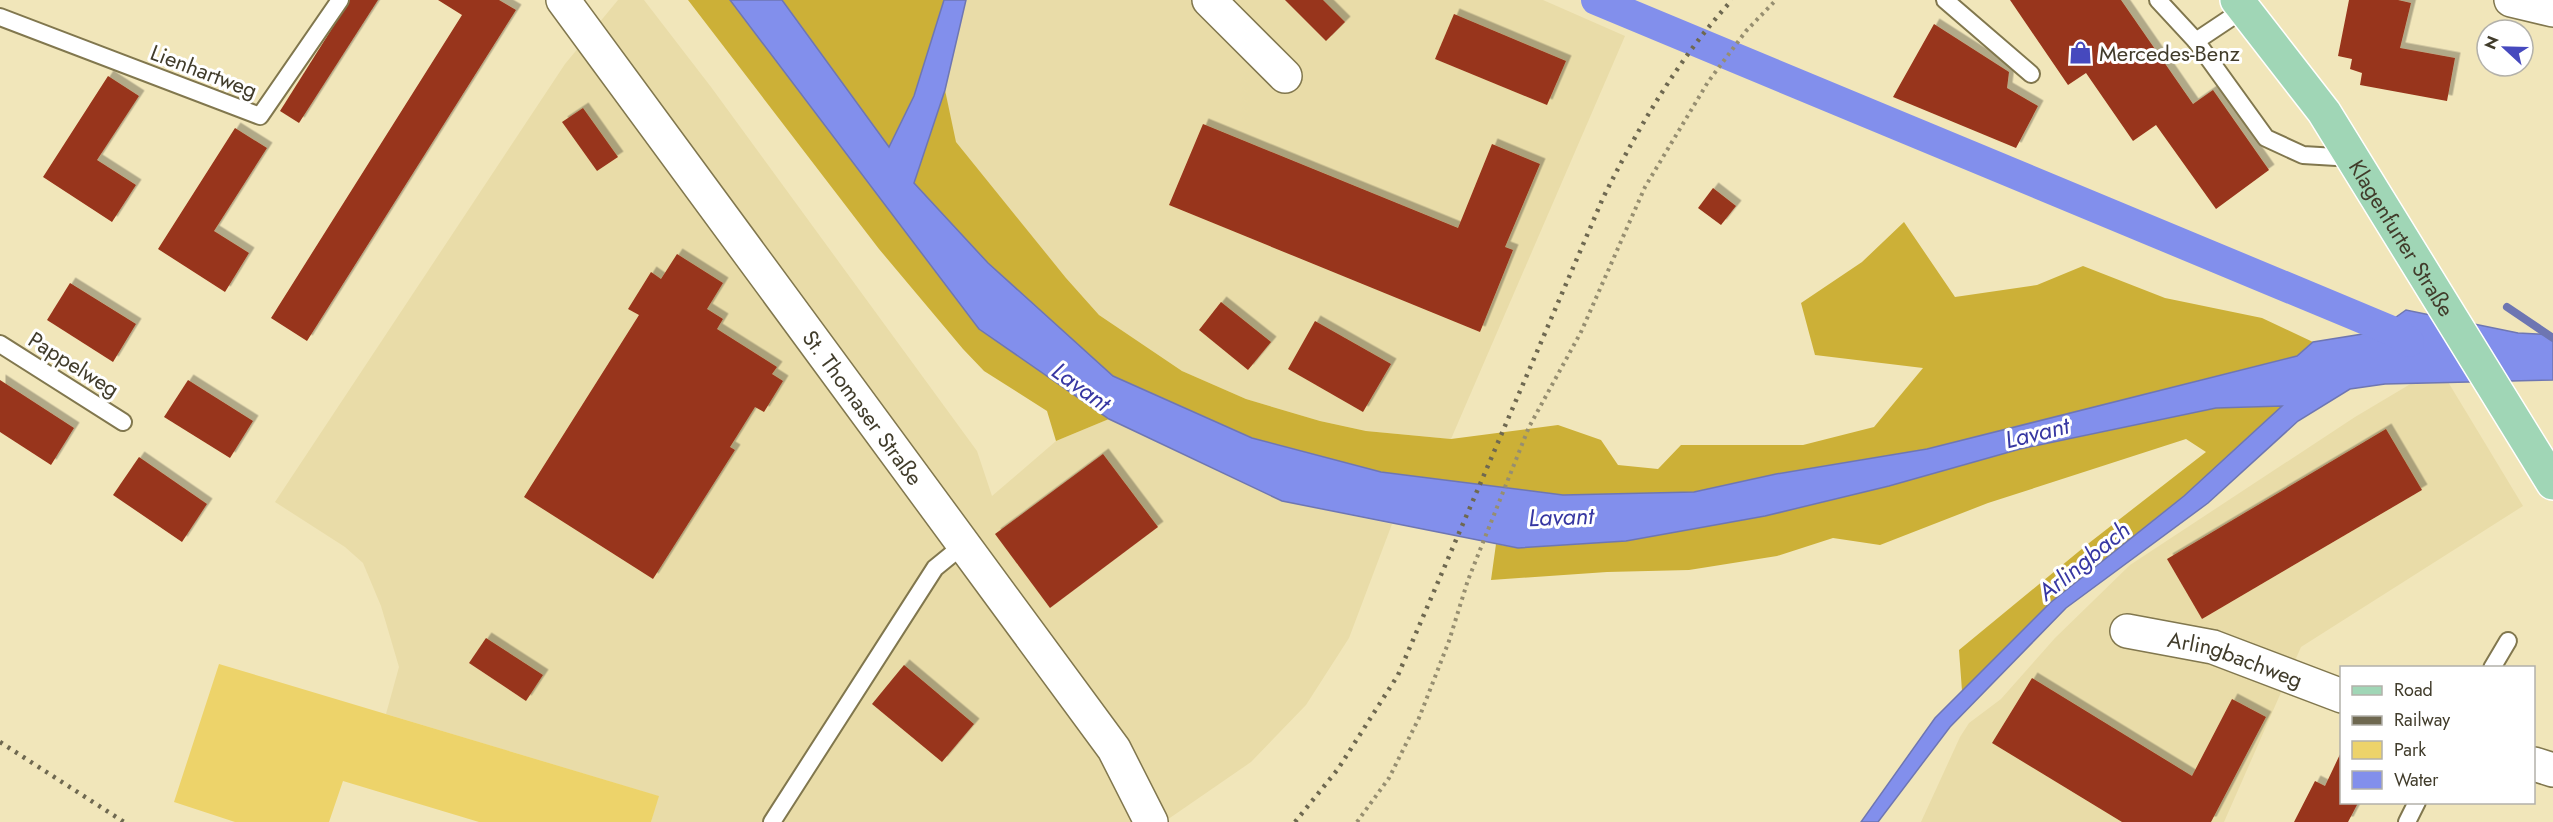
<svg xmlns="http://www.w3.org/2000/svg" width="2553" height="822" viewBox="0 0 2553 822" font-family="Jost,sans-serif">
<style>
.built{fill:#e9dca8}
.green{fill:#edd36a}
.forest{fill:#ccb037}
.water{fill:#828fec;stroke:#6e76b2;stroke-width:1.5}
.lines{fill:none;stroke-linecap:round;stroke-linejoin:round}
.stream{stroke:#6e76b2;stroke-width:8}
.canal{stroke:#828fec;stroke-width:30}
.building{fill:#98351a;filter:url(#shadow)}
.lane-casing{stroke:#81774e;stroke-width:20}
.street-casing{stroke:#81774e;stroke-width:36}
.secondary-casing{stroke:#81774e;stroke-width:36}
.primary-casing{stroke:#fff;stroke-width:36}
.path{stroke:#968e70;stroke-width:4;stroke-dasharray:3 4.5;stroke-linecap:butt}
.lane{stroke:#fff;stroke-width:16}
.street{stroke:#fff;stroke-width:33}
.secondary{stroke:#fff;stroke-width:33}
.primary{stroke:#a0d6b6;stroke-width:33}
.rail{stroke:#6e6850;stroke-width:4.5;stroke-dasharray:3 6;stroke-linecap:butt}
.labels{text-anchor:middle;stroke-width:6;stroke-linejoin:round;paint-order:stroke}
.poi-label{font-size:22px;fill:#413c2b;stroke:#fff;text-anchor:start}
.street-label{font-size:22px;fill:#413c2b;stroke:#fff}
.water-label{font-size:24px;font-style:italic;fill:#3737a2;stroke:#fff}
</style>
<defs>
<filter id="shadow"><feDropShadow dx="5.5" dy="-5.5" stdDeviation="0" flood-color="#0004"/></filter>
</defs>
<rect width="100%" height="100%" fill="#f1e6ba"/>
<g class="built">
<path d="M618,0H644L711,87L977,451L992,496L1056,441L1109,419L1282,501L1392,524L1349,638L1306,705L1251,762L1164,822H651L658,796L386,714L399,667L381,606L363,563L345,547L275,502L565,64Z"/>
<path d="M966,0H1543L1625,36L1451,439L1366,431L1320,421L1246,399L1182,371L1099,315L1066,278L955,142L945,90Z"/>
<path d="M2439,367L2523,506L2301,647L2224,822H1921L1960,737L1969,723L2001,699L2055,638L2130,565L2355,417Z"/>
</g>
<path class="green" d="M219,664L659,796L651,822H479L343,781L329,822H235L174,802Z"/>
<g class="forest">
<path d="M688,0H730L979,329L1109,419L1056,441L1047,411L984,371L963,349L879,249Z"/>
<path d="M782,0H944L914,96L889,148Z"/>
<path d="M945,90L956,142L1066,278L1099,315L1182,371L1246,399L1320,421L1366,431L1451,439L1558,425L1601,440L1618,465L1658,469L1681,445H1803L1874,427L1923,368L1815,355L1801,303L1862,262L1904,222L1955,297L2037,285L2083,266L2165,298L2262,318L2313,342L2297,356L1927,449L1776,474L1694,492L1563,495L1381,472L1252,438L1113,376L988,263L914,183Z"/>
<path d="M2283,406L2184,496L2050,603L1962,691L1959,650L2089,543L2206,452L2186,439L1988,503L1880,545L1833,538L1777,556L1689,570L1607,572L1491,580L1496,544L1518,548L1625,541L1765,516L1889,486L2020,449L2216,408Z"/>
</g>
<path class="water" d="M730,0H782L889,147L914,96L944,0H966L945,90L914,183L988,263L1113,376L1252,438L1381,472L1563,495L1694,492L1776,474L1927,449L2297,356L2313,342L2375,332L2406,310L2518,333L2553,335V380L2385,384L2350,389L2298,421L2208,503L2066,608L1950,727L1878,822H1861L1935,718L2050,603L2184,496L2282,406L2216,408L2020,449L1889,486L1765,516L1626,541L1518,548L1282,501L1109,419L979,329Z"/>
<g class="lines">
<path class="stream" d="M2507,307L2553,338"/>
<path class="canal" d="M1596,0L2397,333L2409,342"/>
</g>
<g class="building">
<path d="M350,0H378L299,123L280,111Z"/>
<path d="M438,0H499L516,10L307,341L271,318L462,15Z"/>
<path d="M1285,0H1323L1345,22L1326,41Z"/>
<path d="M2010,0H2121L2193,104L2213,90L2269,170L2216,209L2156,125L2133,141L2086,73L2068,85Z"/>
<path d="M2349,0H2398L2411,3L2400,48L2455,58L2447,101L2360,85L2362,73L2350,69L2352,59L2338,56Z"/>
<path d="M1454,14L1566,61L1547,105L1435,59Z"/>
<path d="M1934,24L2009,72L2007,88L2038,106L2016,148L1893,97Z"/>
<path d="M108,76L139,96L97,160L136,185L112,222L43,177Z"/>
<path d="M583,108L618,157L597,171L562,122Z"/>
<path d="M1203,124L1458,228L1492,144L1540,164L1505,247L1513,250L1480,332L1169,205Z"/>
<path d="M235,128L267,148L214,231L249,253L225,292L158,249Z"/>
<path d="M1713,188L1736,206L1721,225L1698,208Z"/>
<path d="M677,254L723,283L707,309L723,319L717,329L777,367L772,374L783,381L764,412L755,407L730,447L735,450L653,579L524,497L639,315L628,309L651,272L661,279Z"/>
<path d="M70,283L136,324L113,362L47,320Z"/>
<path d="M1221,302L1271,342L1248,370L1199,330Z"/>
<path d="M1315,321L1391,364L1363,412L1288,369Z"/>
<path d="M0,380L74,428L51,465L0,432Z"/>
<path d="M188,380L253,421L230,458L164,417Z"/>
<path d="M2386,429L2422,490L2202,619L2167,559Z"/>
<path d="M1103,454L1158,527L1050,608L995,534Z"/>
<path d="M139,457L207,504L182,542L113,495Z"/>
<path d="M486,638L543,675L526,701L469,663Z"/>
<path d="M904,665L974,724L942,762L872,704Z"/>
<path d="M2032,678L2192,776L2232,699L2266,717L2211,822H2122L1992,743Z"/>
<path d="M2342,750V802L2358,803L2348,822H2294L2315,781L2325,786Z"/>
</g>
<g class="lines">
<defs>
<g id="lane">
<path d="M1945,0L2031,74"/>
<path d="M2158,0L2196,41L2266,138L2303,155L2353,158"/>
<path d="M0,17L260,116L340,0"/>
<path d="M2196,41L2244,9"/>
<path d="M0,344L123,422"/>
<path d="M2492,668L2508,641"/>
<path d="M772,822L935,568L962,546"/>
<path d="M2407,822L2417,802"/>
</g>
<g id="street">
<path d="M1209,0L1285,76"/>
<path d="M2511,0L2553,10"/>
<path id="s1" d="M2127,631L2213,647L2342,696"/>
<path d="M2534,764L2553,770"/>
</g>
<g id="secondary">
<path id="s2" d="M563,0L1114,749L1151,822"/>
</g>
<g id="primary">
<path id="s3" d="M2237,0L2324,112L2553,483"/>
</g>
</defs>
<use href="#lane" class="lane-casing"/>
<use href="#street" class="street-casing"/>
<use href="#secondary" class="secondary-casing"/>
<use href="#primary" class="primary-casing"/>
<path class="path" d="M1357,822L1389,778L1419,718L1449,641L1468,580L1529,427L1581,332L1645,187L1708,82L1746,31L1776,0"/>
<use href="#lane" class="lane"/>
<use href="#street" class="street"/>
<use href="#secondary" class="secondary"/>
<use href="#primary" class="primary"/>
<g class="rail">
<path d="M0,742L124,822"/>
<path d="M1295,822L1338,769L1398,675L1603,198C1638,128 1678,59 1732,0"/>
</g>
</g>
<defs>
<symbol id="shop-bare" viewBox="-9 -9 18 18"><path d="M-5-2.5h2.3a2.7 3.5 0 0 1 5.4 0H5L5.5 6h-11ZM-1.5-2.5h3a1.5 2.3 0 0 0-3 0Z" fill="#4649be" stroke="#fff" stroke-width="2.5" paint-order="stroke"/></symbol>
</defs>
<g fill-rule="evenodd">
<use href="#shop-bare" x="2064" y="36" width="33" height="33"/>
</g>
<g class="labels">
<g class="poi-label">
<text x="2099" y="61">Mercedes-Benz</text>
</g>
<g class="street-label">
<text transform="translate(204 71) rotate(21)" y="8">Lienhartweg</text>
<text dy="8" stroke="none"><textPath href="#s3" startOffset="290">Klagenfurter Straße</textPath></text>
<text transform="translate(74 364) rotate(32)" y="8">Pappelweg</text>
<text dy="8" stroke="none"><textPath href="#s2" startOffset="506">St. Thomaser Straße</textPath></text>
<text dy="8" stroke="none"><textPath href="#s1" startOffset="112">Arlingbachweg</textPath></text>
</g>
<g class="water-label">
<text transform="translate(1081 387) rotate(36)" y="8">Lavant</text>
<text transform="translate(2037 433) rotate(-14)" y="8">Lavant</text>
<text transform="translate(1561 517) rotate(-2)" y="8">Lavant</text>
<text transform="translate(2084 561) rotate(-39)" y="8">Arlingbach</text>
</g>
</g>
<rect x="2340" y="666" width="195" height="138" fill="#ffffff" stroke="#b3b1aa" stroke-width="1.5"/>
<rect x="2352" y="686" width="30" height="9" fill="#a0d6b6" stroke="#b3b1aa" stroke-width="1.5"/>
<text x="2394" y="696" font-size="18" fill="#413c2b">Road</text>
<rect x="2352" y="716" width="30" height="9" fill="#6e6850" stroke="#b3b1aa" stroke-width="1.5"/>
<text x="2394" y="726" font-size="18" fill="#413c2b">Railway</text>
<rect x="2352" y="741" width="30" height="18" fill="#edd36a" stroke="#b3b1aa" stroke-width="1.5"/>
<text x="2394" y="756" font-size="18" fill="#413c2b">Park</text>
<rect x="2352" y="771" width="30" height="18" fill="#828fec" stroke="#b3b1aa" stroke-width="1.5"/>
<text x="2394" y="786" font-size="18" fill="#413c2b">Water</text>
<g transform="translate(2505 48) rotate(292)"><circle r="28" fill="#ffffff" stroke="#b3b1aa" stroke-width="1.5"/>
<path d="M0-4.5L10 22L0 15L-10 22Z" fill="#4649be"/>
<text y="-9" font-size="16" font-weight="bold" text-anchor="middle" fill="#413c2b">N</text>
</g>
</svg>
